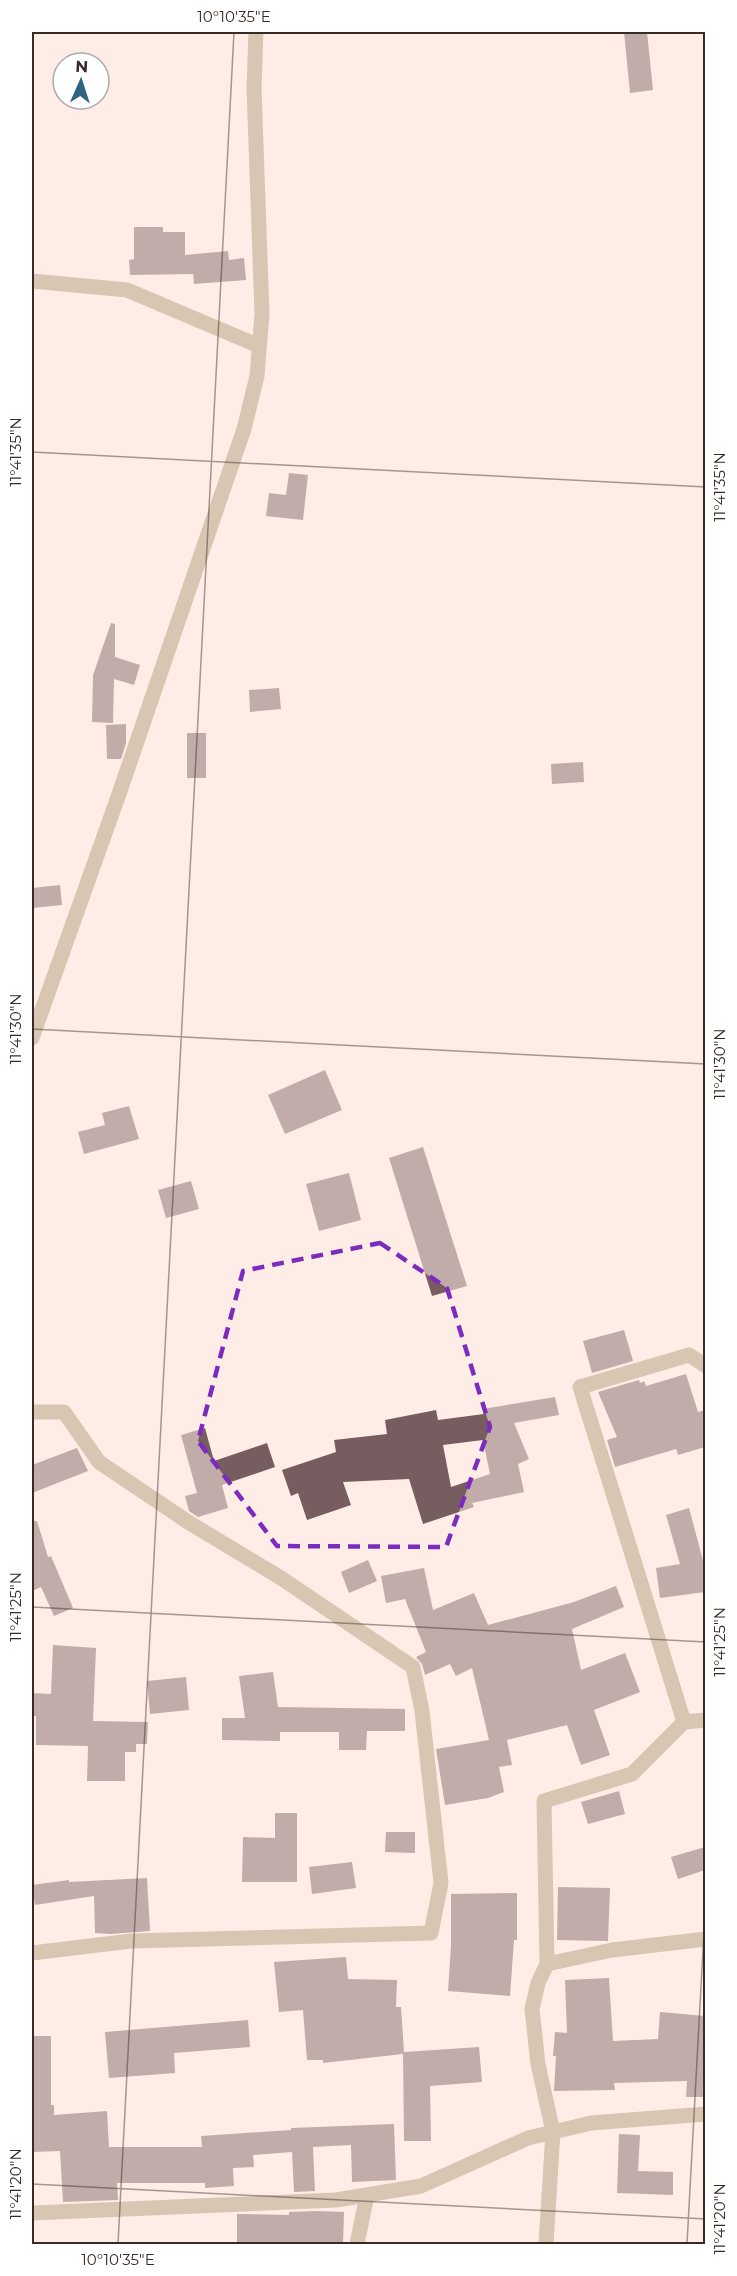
<svg xmlns="http://www.w3.org/2000/svg" width="737" height="2276" viewBox="0 0 737 2276" font-family="Montserrat,sans-serif">
<style>
.building{fill:#785d60;fill-rule:evenodd}
.lines{fill:none;stroke-linecap:round;stroke-linejoin:round}
.street{stroke:#ad9874;stroke-width:15}
.marked{fill:none;stroke:#7b2cbf;stroke-width:4.5;stroke-dasharray:12 8;stroke-linejoin:round}
.ticks{fill:none;stroke:#362b26;stroke-width:1.5;stroke-opacity:0.45}
.neatline{fill:none;stroke:#362b26;stroke-width:2}
.ticks-label{font-size:15px;text-anchor:middle;fill:#362b26}
</style>
<rect width="100%" height="100%" fill="#feede6"/>
<g class="building">
<path d="M624,32H647L653,90L630,93Z"/>
<path d="M134,227H163V232H185V255L228,251L229,260L244,258L246,280L194,284L193,274L130,275L129,260L134,259Z"/>
<path d="M289,473L308,475L303,520L266,516L269,493L286,495Z"/>
<path d="M111,623L115,624V657L140,665L134,685L114,679L113,723L92,722L93,675Z"/>
<path d="M279,688L281,709L250,712L249,690Z"/>
<path d="M126,724V743L121,759H107L106,725Z"/>
<rect x="187" y="733" width="19" height="45"/>
<path d="M583,762L584,782L552,784L551,764Z"/>
<path d="M60,885L62,905L32,908V888Z"/>
<path d="M325,1070L342,1110L285,1134L268,1095Z"/>
<path d="M129,1106L139,1139L84,1154L78,1132L105,1125L102,1113Z"/>
<path d="M423,1147L467,1286L432,1296L389,1158Z"/>
<path d="M349,1173L361,1220L319,1231L306,1184Z"/>
<path d="M191,1181L199,1209L166,1218L158,1190Z"/>
<path d="M624,1330L633,1361L592,1373L583,1341Z"/>
<path d="M686,1374L698,1412L705,1410V1447L678,1455L676,1449L615,1467L607,1440L617,1437L598,1392L639,1380L640,1383L644,1381L646,1386Z"/>
<path d="M555,1397L559,1415L514,1423L529,1459L518,1464L524,1492L472,1503L474,1507L423,1524L409,1479L343,1482L351,1505L307,1520L298,1493L291,1496L282,1470L336,1452L334,1440L387,1434L385,1420L436,1410L438,1420L484,1414L483,1409ZM483,1440L490,1474L451,1487L443,1445Z"/>
<path d="M205,1428L214,1461L267,1443L275,1467L222,1485L228,1508L198,1517L189,1511L185,1496L197,1493L181,1435Z"/>
<path d="M77,1448L88,1471L32,1493V1465Z"/>
<path d="M689,1508L705,1568V1592L660,1598L656,1568L680,1564L666,1515Z"/>
<path d="M32,1521H37L48,1557L51,1556L73,1608L54,1616L41,1587L32,1591Z"/>
<path d="M368,1560L377,1581L349,1593L341,1572Z"/>
<path d="M424,1568L433,1610L474,1593L488,1625L574,1602L616,1586L624,1607L572,1629L581,1670L625,1653L640,1692L594,1710L610,1755L581,1765L567,1725L507,1740L512,1765L499,1767L504,1792L488,1798L445,1805L436,1749L489,1740L472,1668L456,1676L450,1664L425,1675L422,1664L416,1657L426,1652L405,1599L386,1603L381,1576Z"/>
<path d="M53,1645L96,1648L93,1721L148,1722L147,1744H136V1752H125V1781H87L88,1746L36,1745V1716H32V1693L51,1694Z"/>
<path d="M273,1672L278,1707L405,1709V1731H367L366,1750H339V1732H280V1741L222,1740V1718H245L239,1676Z"/>
<path d="M186,1677L189,1710L150,1714L147,1681Z"/>
<path d="M619,1791L625,1814L588,1824L581,1802Z"/>
<path d="M275,1813H297V1882H242L243,1837L275,1838Z"/>
<path d="M386,1832H415V1853L385,1852Z"/>
<path d="M705,1847V1870L678,1879L671,1857Z"/>
<path d="M352,1862L356,1888L312,1894L309,1867Z"/>
<path d="M147,1878L150,1931L111,1934L95,1933L94,1896L35,1905L32,1885L69,1880V1882Z"/>
<path d="M558,1887L610,1888L608,1941L557,1940Z"/>
<path d="M517,1893V1940H514L510,1996L448,1991L451,1946V1894Z"/>
<path d="M346,1957L348,1979L397,1980L396,2007H401L404,2052L479,2047L482,2082L430,2086L431,2141H404L403,2054L323,2063V2060H307L303,2010L279,2012L274,1962Z"/>
<path d="M609,1978L613,2041L658,2039L660,2012L705,2016V2097H686L687,2081L614,2083L615,2090L554,2091L556,2056H553L555,2032L567,2033L565,1980Z"/>
<path d="M248,2020L250,2047L174,2053L175,2073L109,2078L105,2032Z"/>
<path d="M32,2036H51V2105H54V2115L107,2111L109,2147H202L201,2136L291,2130V2128L394,2124L396,2180L352,2182L351,2145L313,2147L315,2191L294,2192L292,2152L253,2155L254,2167L233,2168L234,2186L205,2188V2183H117L118,2200L63,2202L60,2151L32,2152Z"/>
<path d="M619,2134L640,2135L638,2171L673,2172V2195L617,2193Z"/>
<path d="M316,2211L344,2212L343,2244H237V2214L289,2215V2212Z"/>
</g>
<g class="lines">
<g class="street">
<path d="M32,281L127,290L259,346"/>
<path d="M32,1038L119,794L244,429L257,376L262,314L254,88L256,32"/>
<path d="M32,1412H64L99,1462L188,1522L281,1578L413,1667L422,1711L441,1883L431,1933L131,1941L32,1953"/>
<path d="M684,1722L580,1387L689,1355L706,1366"/>
<path d="M547,1964L544,1801L632,1774L684,1722L706,1720"/>
<path d="M32,2213L336,2200L421,2186L528,2138L591,2123L706,2114"/>
<path d="M357,2244L367,2195"/>
<path d="M546,2244L553,2132L538,2064L532,2009L538,1983L547,1964L612,1950L706,1939"/>
</g>
</g>
<path d="M0 0H737V2276H0ZM380,1243L447,1288L490,1427L446,1547L277,1546L198,1441L243,1271Z" fill="#feede6" fill-opacity=".55" fill-rule="evenodd"/>
<path class="marked" d="M380,1243L447,1288L490,1427L446,1547L277,1546L198,1441L243,1271Z"/>
<path class="ticks" d="M32,452L706,487M32,1029L706,1064M32,1607L706,1642M32,2184L706,2219M118,2244L234,32M687,2244L706,1895"/>
<rect width="737" height="2276" fill="none" stroke="#ffffff" stroke-width="66"/>
<g transform="translate(81 81) rotate(3)"><circle r="28" fill="#ffffff" stroke="#afaaa8" stroke-width="1.5"/>
<path d="M0-4.5L10 22L0 15L-10 22Z" fill="#306581"/>
<text y="-9" font-size="16" font-weight="bold" text-anchor="middle" fill="#362b26">N</text>
</g>
<rect x="33" y="33" width="671" height="2210" class="neatline"/>
<g class="ticks-label">
<text x="234" y="22">10°10'35"E</text>
<text transform="translate(16 452) rotate(-90)" y="5">11°41'35"N</text>
<text transform="translate(720 487) rotate(-90)" y="5">11°41'35"N</text>
<text transform="translate(16 1029) rotate(-90)" y="5">11°41'30"N</text>
<text transform="translate(720 1064) rotate(-90)" y="5">11°41'30"N</text>
<text transform="translate(16 1607) rotate(-90)" y="5">11°41'25"N</text>
<text transform="translate(720 1642) rotate(-90)" y="5">11°41'25"N</text>
<text transform="translate(16 2184) rotate(-90)" y="5">11°41'20"N</text>
<text transform="translate(720 2219) rotate(-90)" y="5">11°41'20"N</text>
<text x="118" y="2265">10°10'35"E</text>
</g>
</svg>
